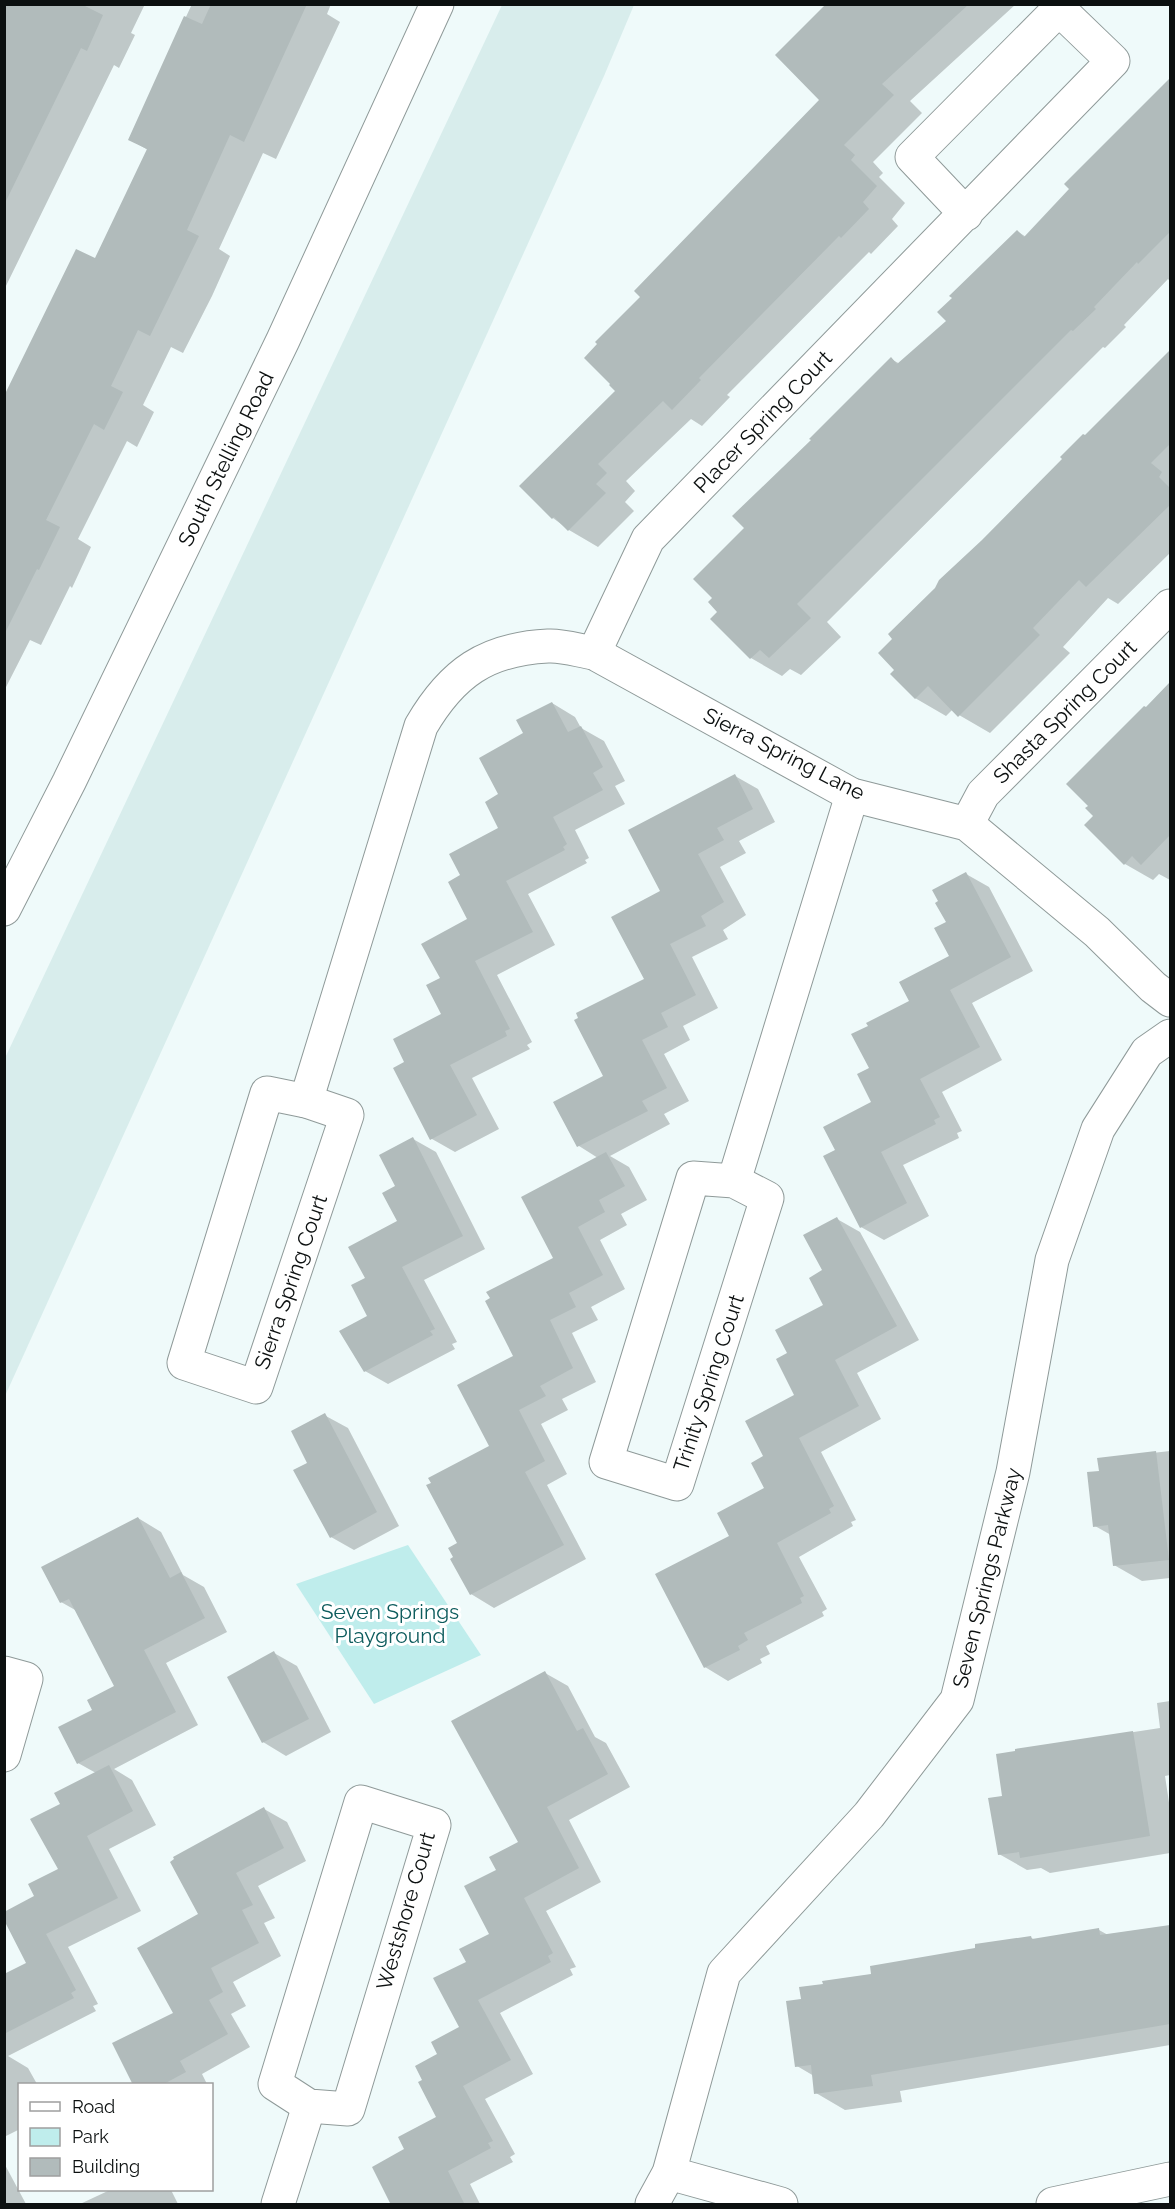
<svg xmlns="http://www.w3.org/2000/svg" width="1175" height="2209" viewBox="0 0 1175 2209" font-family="Raleway,sans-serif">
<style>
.built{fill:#d8edec}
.green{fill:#bfedec}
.shadow{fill:#0003}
.building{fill:#b1bbbb}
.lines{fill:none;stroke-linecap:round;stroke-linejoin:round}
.minor-casing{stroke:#8f9a99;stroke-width:35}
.major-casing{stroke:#8f9a99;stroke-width:35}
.minor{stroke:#fff;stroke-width:33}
.major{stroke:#fff;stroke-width:33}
.labels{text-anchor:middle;stroke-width:6;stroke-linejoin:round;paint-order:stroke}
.street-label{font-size:21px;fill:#0c1010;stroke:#fff}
.park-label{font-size:21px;fill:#0d5c5d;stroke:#fff}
</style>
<rect width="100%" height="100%" fill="#effafa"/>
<path class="built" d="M502,5H634L604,76L5,1396V1058Z"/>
<path class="green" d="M408,1545L481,1655L374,1704L296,1584Z"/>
<g class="shadow">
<path d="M4,4H145L131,33L135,35L119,68L114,65L4,290Z"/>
<path d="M192,4H331L327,14L340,22L276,159L263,153L219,249L230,256L212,296L183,353L171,347L143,405L154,412L137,447L127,441L78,539L91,547L72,588L70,586L41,645L30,640L4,691V450L148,150L129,139Z"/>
<path d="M830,4H1016L910,101L922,113L873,162L883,173L879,177L905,203L892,219L898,226L871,254L869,252L727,395L730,397L702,426L691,419L626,481L635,491L625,502L634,511L598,547L569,530L553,518L521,486L617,391L643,297L821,100Z"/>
<path d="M1170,80V281L1168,279L1124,325L1126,327L1105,348L1103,347L827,622L841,637L801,675L790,669L782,676L751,658L712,619L720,612L747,528L813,440L891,359L900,364L948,321L1017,231L1026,237L1072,189L1066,184Z"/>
<path d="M1170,351V553L1118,604L1108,598L1063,647L1070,653L990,733L959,715L953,709L946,716L915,698L983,541Z"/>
<path d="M1170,684V880L1159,874L1153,880L1125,864L1086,825L1095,816L1090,806L1068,784Z"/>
<path d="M552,703L575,717L581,728L604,741L625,781L615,786L625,804L575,830L589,858L585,860L587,863L528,894L555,945L497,975L532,1042L527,1045L530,1049L472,1078L499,1129L455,1152L432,1139L406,1062L443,1014L442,979L469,920L462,876L500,829V795L525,734Z"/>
<path d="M735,776L758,789L775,822L739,841L746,853L720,867L746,915L723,930L728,939L692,957L718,1008L683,1026L690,1040L664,1054L689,1101L664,1114L670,1124L610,1156L629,1167L647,1200L621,1214L627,1225L600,1240L625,1289L591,1307L598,1320L572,1333L596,1382L562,1399L568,1410L541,1424L567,1474L547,1485L586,1559L494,1608L471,1594L459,1543L491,1447L515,1356L598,1158L579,1146L555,1103L605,1077L646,979L663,892Z"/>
<path d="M966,874L989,887L1033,971L972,1003L1002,1060L942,1092L962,1131L957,1133L959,1138L903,1165L929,1216L884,1240L861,1227L837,1151L873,1102L871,1069L911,1002L951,956L948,923Z"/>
<path d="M413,1139L436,1152L485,1249L424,1280L457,1342L452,1344L455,1349L388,1384L365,1371L369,1317L367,1279L399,1222L397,1187Z"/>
<path d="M837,1219L860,1232L919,1340L857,1373L881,1419L821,1452L856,1520L851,1522L853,1526L799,1557L827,1609L822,1612L824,1616L766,1646L770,1654L760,1659L762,1663L728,1681L705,1667L731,1537L766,1488L765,1457L796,1396L789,1354L825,1306L824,1271Z"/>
<path d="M324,1415L348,1428L399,1526L354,1550L331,1537L309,1464Z"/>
<path d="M1170,1451V1578L1142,1581L1114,1565L1111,1535L1095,1526L1100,1472L1099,1459Z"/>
<path d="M138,1518L161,1532L183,1575L204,1587L227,1632L166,1663L198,1725L114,1769L132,1780L156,1825L109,1849L141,1911L68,1947L98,2004L93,2006L96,2011L8,2056L28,2068L37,2084H20V2129L4,2137V1976L28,1964L36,1897L60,1870L62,1804L96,1773L78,1763L94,1710L116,1687L77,1611L61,1602Z"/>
<path d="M274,1653L297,1666L331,1732L286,1756L263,1742L229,1677Z"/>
<path d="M545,1673L568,1686L595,1737L606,1743L630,1787L569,1820L601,1882L546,1911L576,1967L570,1969L573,1975L500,2013L533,2074L485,2099L515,2154L510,2157L513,2162L470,2184L480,2204H393L407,2150L438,2117L424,2080L439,2054L461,2028L468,1962L491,1934L498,1870L520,1842Z"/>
<path d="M1170,1701V1775L1165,1776L1170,1809V1853L1050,1873L1041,1868L1027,1870L999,1854L1004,1797L1016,1750L1160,1728L1157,1703Z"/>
<path d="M264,1809L287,1822L306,1861L258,1886L275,1918L264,1923L281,1956L233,1982L246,2006L231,2014L250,2047L202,2074L207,2084H134L175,2014L200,1915Z"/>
<path d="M1170,1926V2045L900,2091L902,2102L845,2110L816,2093L814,2076L797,2066L803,2001L873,1976L1031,1938L1036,1940L1099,1930L1108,1935Z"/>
<path d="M4,2163L26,2204H4Z"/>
<path d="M110,2190H171L178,2204H80Z"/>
</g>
<g class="building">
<path d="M4,4H81L103,15L87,51L81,48L4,205Z"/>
<path d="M211,4H307L244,142L230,135L187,230L199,236L150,336L138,330L111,386L123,392L104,430L94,424L46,520L60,527L39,570L37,569L4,635V396L76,249L95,258L147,149L128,140L184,16L202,24Z"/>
<path d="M826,4H969L882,84L894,95L844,145L855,155L851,160L877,186L863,202L869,209L841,238L839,236L699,378L701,380L672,410L663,401L598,464L607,473L596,484L606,493L568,531L554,517L552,519L519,486L615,391L609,385L610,384L584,358L597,344L595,342L640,297L634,291L819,100L775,55Z"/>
<path d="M1170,78V232L1138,264L1137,262L1094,307L1096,309L1073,331L1071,330L797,604L811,618L769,658L760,650L750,659L710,619L717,612L708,602L712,598L693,579L744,528L732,516L811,440L809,439L891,357L897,364L946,321L937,312L952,298L949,296L1017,230L1024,237L1069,189L1064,184Z"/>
<path d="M1170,350V444L1151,463L1162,472L1159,477L1170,488V505L1086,587L1079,580L1033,628L1040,635L958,717L928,686L915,699L890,674L894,670L878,653L892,639L888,634L935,588L939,580L982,540L1062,459L1060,457L1083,434L1085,435Z"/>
<path d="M1170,682V835L1141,865L1132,856L1124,865L1084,825L1093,816L1085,808L1088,806L1066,784L1144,706L1146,707Z"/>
<path d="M552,702L568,732L581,726L603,767L593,773L603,790L553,817L567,844L563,847L565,850L506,881L533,932L475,961L510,1029L505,1031L507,1036L450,1065L477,1115L430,1140L393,1068L404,1062L393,1039L441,1014L426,985L440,978L421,944L467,919L448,882L460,875L449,854L498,828L485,802L498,794L479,758L523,733L516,720Z"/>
<path d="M735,774L753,809L717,828L724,840L698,854L724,902L701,916L706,926L670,944L696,995L661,1013L668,1027L642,1040L667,1088L642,1101L648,1111L577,1147L553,1102L603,1076L574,1020L578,1018L576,1013L644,979L611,917L660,891L628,830Z"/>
<path d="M966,872L1011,957L950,990L980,1047L920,1079L940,1117L934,1120L936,1124L881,1152L907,1203L860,1228L823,1156L835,1150L823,1127L871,1102L857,1074L869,1068L851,1034L868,1026L866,1023L909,1001L899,982L949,956L934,928L946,922L935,903L938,901L932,890Z"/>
<path d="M413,1137L463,1236L402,1267L435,1329L430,1331L433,1335L364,1372L339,1331L367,1316L351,1285L365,1278L348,1247L397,1221L382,1193L395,1186L379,1155Z"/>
<path d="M606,1152L625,1186L599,1200L605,1212L578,1227L603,1275L569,1293L576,1307L550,1320L573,1368L540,1386L546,1396L519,1410L545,1461L525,1472L564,1545L470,1595L450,1559L453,1557L448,1548L457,1543L426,1485L431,1483L428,1478L489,1446L457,1385L513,1356L485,1301L490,1298L486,1292L553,1258L521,1197Z"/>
<path d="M837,1217L897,1326L835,1360L859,1406L799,1438L834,1506L829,1509L831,1513L777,1543L804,1596L800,1598L802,1603L744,1633L748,1640L738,1646L740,1650L704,1668L655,1574L729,1536L717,1513L764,1488L751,1463L763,1456L745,1421L794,1395L776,1359L787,1353L775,1330L823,1305L809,1278L822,1270L803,1235Z"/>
<path d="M325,1413L377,1512L330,1538L293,1470L307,1463L291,1431Z"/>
<path d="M1156,1451L1169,1560L1113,1566L1108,1525L1093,1527L1087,1472L1099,1471L1097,1458Z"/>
<path d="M138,1517L170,1578L181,1572L205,1618L144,1650L176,1712L77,1764L58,1727L92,1710L87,1700L114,1686L69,1599L60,1603L41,1567Z"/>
<path d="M274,1651L309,1719L262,1743L227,1677Z"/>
<path d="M545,1671L577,1731L583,1728L608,1774L547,1807L579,1868L524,1898L553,1953L548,1956L551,1962L478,2000L511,2060L463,2086L493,2141L488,2143L491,2148L448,2171L465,2205H391L372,2167L404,2149L398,2137L436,2117L418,2082L422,2080L415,2066L437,2054L431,2042L459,2027L433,1978L466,1962L459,1949L489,1934L464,1886L496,1870L489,1857L518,1842L451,1721Z"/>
<path d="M1133,1731L1150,1836L1020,1858L1019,1852L998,1855L988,1798L1002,1796L996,1754L1015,1751V1749Z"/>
<path d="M109,1765L133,1811L87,1836L118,1898L46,1934L76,1990L71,1993L74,1998L4,2034V1974L26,1963L4,1920V1912L34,1896L28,1884L58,1869L30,1819L60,1804L54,1793Z"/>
<path d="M264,1807L284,1848L236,1873L253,1905L242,1910L259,1943L211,1968L223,1992L209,2000L228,2034L180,2061L186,2072L162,2085H133L112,2043L173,2013L137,1948L198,1914L170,1862L174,1859L173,1857Z"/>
<path d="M1170,1925V2024L871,2075L873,2086L814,2094L811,2065L795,2067L786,2001L801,1999L799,1987L823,1984L822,1981L871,1974L870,1966L975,1948V1944L1031,1936L1032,1939L1099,1928L1100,1935Z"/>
</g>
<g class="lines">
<defs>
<g id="minor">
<path d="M594,653L648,539L1113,61L1059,9L912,157L966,214"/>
<path d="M967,824L983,794L1170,606"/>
<path d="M267,1093L306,1101L347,1115L256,1387L184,1363Z"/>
<path d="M306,1101L421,726C452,673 486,649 548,646C563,645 580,651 594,653L852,795L967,824L1097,932L1153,987L1170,1000"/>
<path d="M693,1178L734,1181L767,1198L677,1484L606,1462Z"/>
<path d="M734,1181L852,795"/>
<path d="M4,1673L26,1679L4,1755"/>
<path d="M361,1802L434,1825L348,2109L309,2106L275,2084Z"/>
<path d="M669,2173L781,2204"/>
<path d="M278,2204L309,2106"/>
<path d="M652,2204L669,2173L724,1973L869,1815L957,1700L1013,1472L1052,1260L1098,1129L1147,1052L1170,1036"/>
<path d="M1053,2204L1170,2179"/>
</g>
<path id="major" d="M4,909L69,782L283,340L437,4"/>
</defs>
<use href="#minor" class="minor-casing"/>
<use href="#major" class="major-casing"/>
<use href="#minor" class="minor"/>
<use href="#major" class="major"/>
</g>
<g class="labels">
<g class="street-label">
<text transform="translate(763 422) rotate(-46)" y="7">Placer Spring Court</text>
<text transform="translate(226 459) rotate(-64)" y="7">South Stelling Road</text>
<text transform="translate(1065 712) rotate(-45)" y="7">Shasta Spring Court</text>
<text transform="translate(784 754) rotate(27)" y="7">Sierra Spring Lane</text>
<text transform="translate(291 1282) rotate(-71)" y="7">Sierra Spring Court</text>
<text transform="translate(709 1383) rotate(-72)" y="7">Trinity Spring Court</text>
<text transform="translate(987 1578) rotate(-76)" y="7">Seven Springs Parkway</text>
<text transform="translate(406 1911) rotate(-74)" y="7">Westshore Court</text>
</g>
<g class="park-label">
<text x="390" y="1619">Seven Springs<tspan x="390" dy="24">Playground</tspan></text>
</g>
</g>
<rect width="1175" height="2209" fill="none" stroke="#0c1010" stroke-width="12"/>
<rect x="18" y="2083" width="195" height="108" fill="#ffffff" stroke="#9e9f9f" stroke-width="1.5"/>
<rect x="30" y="2102" width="30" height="9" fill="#ffffff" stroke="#9e9f9f" stroke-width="1.5"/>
<text x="72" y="2113" font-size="18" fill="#0c1010">Road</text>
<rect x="30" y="2128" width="30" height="18" fill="#bfedec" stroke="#9e9f9f" stroke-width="1.5"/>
<text x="72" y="2143" font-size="18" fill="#0c1010">Park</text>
<rect x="30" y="2158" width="30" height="18" fill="#b1bbbb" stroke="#9e9f9f" stroke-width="1.5"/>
<text x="72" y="2173" font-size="18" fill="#0c1010">Building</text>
</svg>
